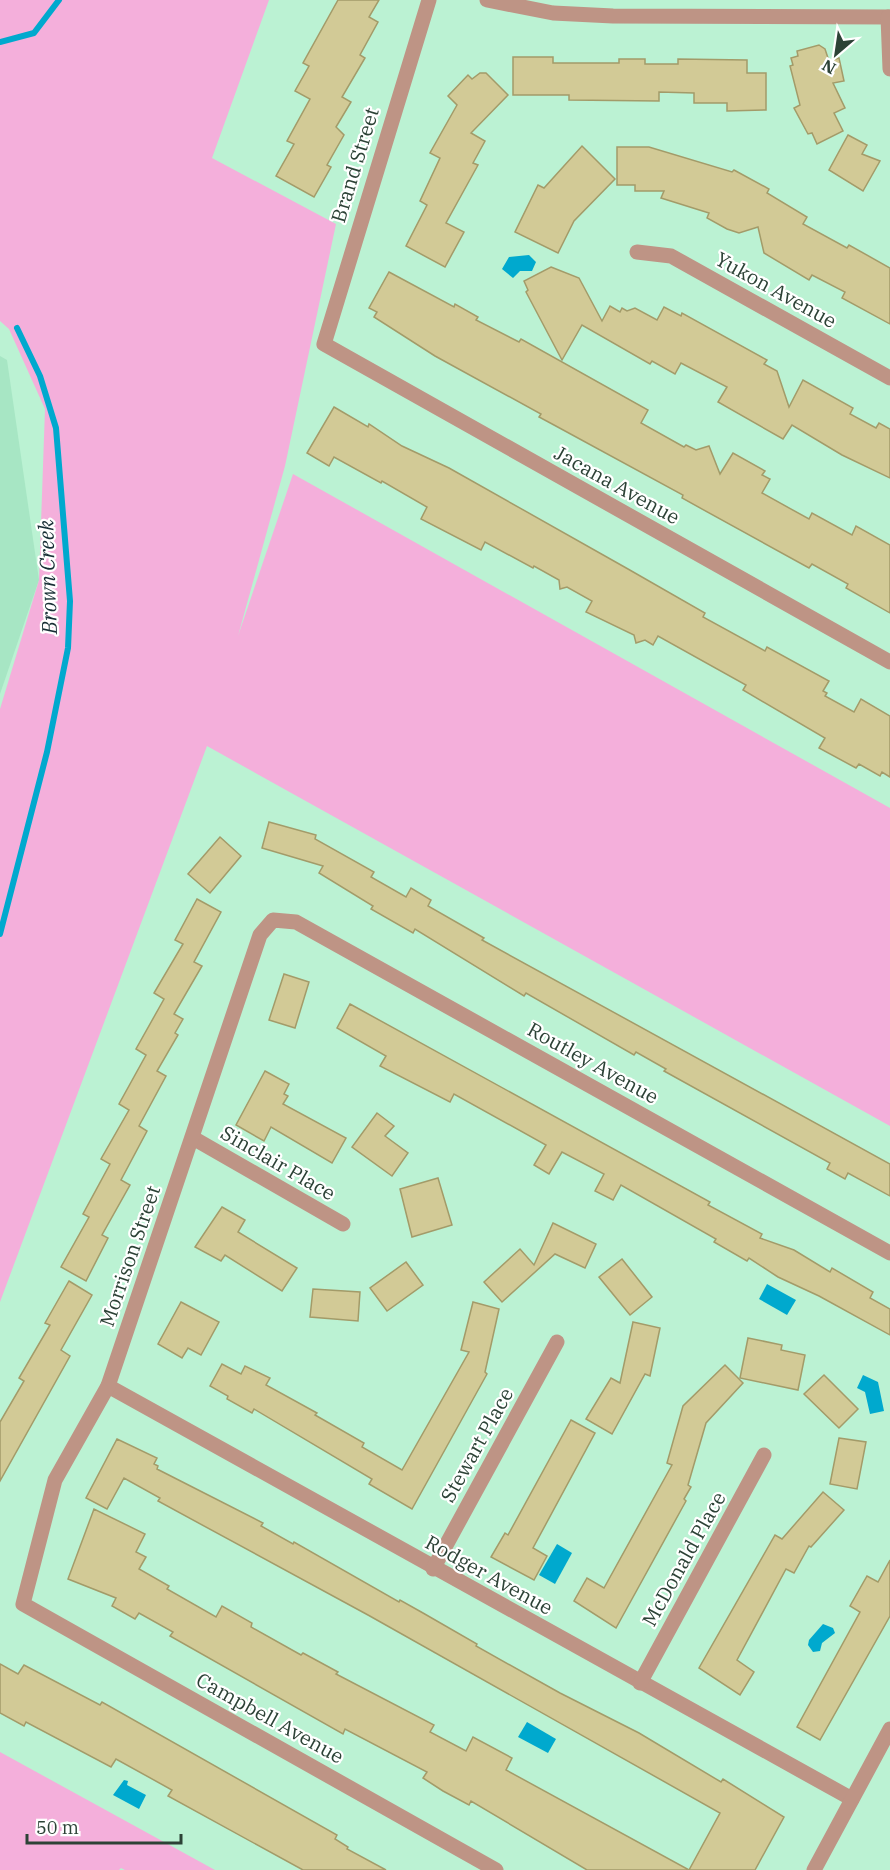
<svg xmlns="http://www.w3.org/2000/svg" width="890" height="1870" viewBox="0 0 890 1870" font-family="'IBM Plex Serif',serif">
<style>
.built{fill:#a7e6c4}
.green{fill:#f4afdb}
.water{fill:#00a9ce}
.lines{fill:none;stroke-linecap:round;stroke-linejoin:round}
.stream{stroke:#00a9ce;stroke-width:6}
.building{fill:#d2ca96;stroke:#a39b69;stroke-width:1.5}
.minor{stroke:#be9485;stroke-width:15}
.labels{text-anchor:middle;stroke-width:4.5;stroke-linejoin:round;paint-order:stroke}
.street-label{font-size:20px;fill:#2c4236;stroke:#fff}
.water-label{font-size:21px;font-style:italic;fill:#172e35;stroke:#fff}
</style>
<rect width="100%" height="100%" fill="#bbf2d3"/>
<path class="built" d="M0,356L7,360L39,580L0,694Z"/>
<g class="green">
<path d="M0,0H269L212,158L336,224L285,466L238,636L293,474L890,808V1126L207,746L0,1302V709L39,580L45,409L9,329L0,321Z"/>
<path d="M0,1752L215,1870H125L121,1868L119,1870H0Z"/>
</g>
<g class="water">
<path d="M529,255L536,262L532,271H520L513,278L502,269L509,257Z"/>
<path d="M767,1284L796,1300L787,1315L759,1299Z"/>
<path d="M863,1375L878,1382L884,1411L870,1414L865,1392L857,1388Z"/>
<path d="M557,1544L572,1553L555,1584L539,1575Z"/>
<path d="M823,1624L833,1628L835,1633L822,1643L820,1651L813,1652L808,1645L809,1640Z"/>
<path d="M527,1722L556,1739L548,1753L518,1737Z"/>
<path d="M124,1780L128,1781L127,1785L146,1795L139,1809L113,1795Z"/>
</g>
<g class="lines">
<g class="stream">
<path d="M0,42L34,33L59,0"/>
<path d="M0,934L47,752L68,648L70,601L56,428L40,376L17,328"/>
</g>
</g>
<g class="building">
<path d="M338,0H379L369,17L378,22L360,55L365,58L342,97L351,102L336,127L344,135L327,165L331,167L314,197L276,176L294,144L287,141L310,99L295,91L309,66L303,63Z"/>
<path d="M819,45L825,49L829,61L839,58L844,81L833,83L845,108L834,113L843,131L817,144L812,133L808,134L794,108L800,105L790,66L793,65L791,58L798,56L797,51Z"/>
<path d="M513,57H553V63H619V59H645V64H678V59L747,60V73H766V110L727,111V103H694V93L659,92V101L569,100V95H513Z"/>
<path d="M480,73H486L508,95L471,133L485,141L473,163L478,165L446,223L464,232L445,267L406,246L427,205L420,201L440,158L430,153L457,105L448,96L468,75L472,79Z"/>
<path d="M848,135L867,145L862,154L880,161L863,191L829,170Z"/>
<path d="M582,146L615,179L574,221L558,253L515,232L538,185L544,188Z"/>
<path d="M617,147H649L732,172L734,170L769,189L767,193L807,217L803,224L847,248L849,245L890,268V324L842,298L845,292L812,275L809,280L764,253L758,227L739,233L727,229L707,218L709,213L661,198L664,191H635V185H617Z"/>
<path d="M551,267L579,278L602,321L610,306L620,312L622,308L627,311L635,308L657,320L664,307L681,316L682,313L767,360L764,364L777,371L789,407L803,380L853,408L850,414L876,428L879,423L890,429V478L842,455L792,425L783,439L718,402L727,387L681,363L675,374L652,361L650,364L582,325L562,360L526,292L528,290L524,281Z"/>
<path d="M389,272L454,307L455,304L478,317L476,320L519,342L521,339L648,410L641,423L684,447L686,445L696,450L709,446L720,474L733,453L765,471L762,475L770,479L762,493L809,519L812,513L852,535L856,526L890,545V613L846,588L848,584L812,564L809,568L682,498L683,495L554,425L539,417L541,414L435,356L374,317L377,312L369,308Z"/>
<path d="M334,407L368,427L369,424L402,446L449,468L628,569L705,613L703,617L765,651L767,647L829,681L823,691L827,693L825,696L854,712L861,699L890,716V777L882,772L880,776L859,764L856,768L819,748L825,738L743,690L746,685L658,636L653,645L645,640L636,643L634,635L586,612L592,601L567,587L560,589L559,580L534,566L533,568L485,542L481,550L421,519L427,507L382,481L381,483L334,457L329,466L307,453Z"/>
<path d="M269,822L316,835L315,839L374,872L371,877L406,897L411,888L431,900L428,906L484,938L482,940L890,1164V1196L848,1173L845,1179L827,1169L830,1163L664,1071L666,1069L636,1052L634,1055L526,993L524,996L415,929L413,933L371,909L373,906L319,873L323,866L262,848Z"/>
<path d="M220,837L241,856L210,893L188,874Z"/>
<path d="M197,899L221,912L194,962L202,966L174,1014L183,1019L175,1033L178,1035L157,1071L166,1076L139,1126L147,1131L121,1180L130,1185L102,1235L108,1238L86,1281L61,1267L89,1217L83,1214L110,1164L101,1159L129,1110L119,1104L146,1055L136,1049L164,999L154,993L183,944L175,940Z"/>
<path d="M284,974L309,982L295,1028L269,1020Z"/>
<path d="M350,1004L710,1202L708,1205L762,1234L760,1238L794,1250L830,1272L832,1268L873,1292L870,1298L890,1309V1335L819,1296L778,1277L749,1258L747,1261L714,1242L716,1239L621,1185L613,1200L595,1191L604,1174L562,1152L549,1174L534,1165L546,1145L454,1094L450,1102L380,1066L386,1056L337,1028Z"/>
<path d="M265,1071L289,1084L284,1094L288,1096L283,1104L346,1138L332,1163L271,1127L264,1141L236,1125Z"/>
<path d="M377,1113L394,1126L385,1136L408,1153L392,1176L352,1147Z"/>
<path d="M438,1178L452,1225L412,1237L400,1189Z"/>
<path d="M222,1207L245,1220L238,1232L297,1268L282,1291L225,1255L221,1261L195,1247Z"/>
<path d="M553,1223L596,1244L585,1268L555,1254L502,1302L484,1282L520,1249L534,1265Z"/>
<path d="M622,1259L652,1297L630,1315L599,1277Z"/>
<path d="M406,1262L423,1285L387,1311L370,1288Z"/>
<path d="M69,1281L92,1295L61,1350L70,1356L0,1481V1422L24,1381L19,1378L50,1325L45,1323Z"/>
<path d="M313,1289L360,1292L358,1321L310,1317Z"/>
<path d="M181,1302L219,1322L201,1355L188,1348L182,1358L158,1344Z"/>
<path d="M473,1302L499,1309L485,1372L487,1374L412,1509L369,1484L372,1479L254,1409L252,1413L227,1399L228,1396L210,1386L222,1364L241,1374L245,1366L270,1378L266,1385L317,1413L315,1415L364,1443L362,1447L402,1470L469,1352L461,1350Z"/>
<path d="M633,1322L660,1328L650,1376L645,1374L612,1434L586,1419L611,1378L620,1383Z"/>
<path d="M748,1338L782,1345L781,1350L805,1355L798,1390L740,1378Z"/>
<path d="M725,1365L743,1383L706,1423L688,1485L691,1487L684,1499L686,1501L616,1628L574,1601L587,1578L604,1588L672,1465L667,1463L683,1406Z"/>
<path d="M824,1375L858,1409L839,1428L804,1394Z"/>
<path d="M571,1420L595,1433L533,1548L547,1556L534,1580L491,1557L505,1533L508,1535Z"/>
<path d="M839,1438L866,1442L857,1489L830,1484Z"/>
<path d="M117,1439L157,1458L154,1464L158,1466L157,1469L263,1523L261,1526L293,1544L294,1542L399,1602L400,1600L423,1613L477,1644L476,1646L560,1693L639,1733L721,1782L723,1779L784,1817L755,1870H587L471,1801L469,1805L443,1791L423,1778L427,1772L345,1729L343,1734L170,1636L173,1632L139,1613L135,1619L112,1606L116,1598L68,1579L94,1509L145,1534L136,1552L146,1557L139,1569L169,1586L167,1589L216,1617L222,1606L252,1623L251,1627L301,1655L303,1653L338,1672L336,1674L434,1725L430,1732L466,1751L473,1737L512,1758L506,1770L689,1870L720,1813L368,1615L158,1501L160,1498L124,1478L107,1509L86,1498Z"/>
<path d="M823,1492L844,1510L811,1547L809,1546L794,1573L786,1569L737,1660L754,1672L740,1695L699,1668L775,1535L782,1539Z"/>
<path d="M890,1560V1616L820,1740L797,1727L860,1612L850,1606L867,1576L878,1582Z"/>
<path d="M0,1664L18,1674L24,1665L100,1705L102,1702L337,1835L335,1839L348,1847L347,1849L386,1870H303L168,1796L172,1790L116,1759L111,1767L26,1722L24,1726L0,1713Z"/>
</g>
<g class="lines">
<g class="minor">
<path d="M429,0L324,344L890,662"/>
<path d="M487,0L553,13L613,16L890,17"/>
<path d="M888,17L890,69"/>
<path d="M637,252L671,256L890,378"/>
<path d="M193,1138L343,1224"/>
<path d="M108,1386L852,1799"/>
<path d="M433,1569L557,1342"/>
<path d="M640,1683L764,1455"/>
<path d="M496,1870L23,1604L55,1480L108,1386L260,935L273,920L296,922L890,1253"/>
<path d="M814,1870L890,1729"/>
</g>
</g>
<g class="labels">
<g class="street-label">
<text transform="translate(355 165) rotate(-73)" y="7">Brand Street</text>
<text transform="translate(776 290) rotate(29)" y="7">Yukon Avenue</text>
<text transform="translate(617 485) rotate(29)" y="7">Jacana Avenue</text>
<text transform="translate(593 1063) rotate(29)" y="7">Routley Avenue</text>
<text transform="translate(278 1163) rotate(30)" y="7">Sinclair Place</text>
<text transform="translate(130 1256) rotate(-71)" y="7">Morrison Street</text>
<text transform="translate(477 1445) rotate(-61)" y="7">Stewart Place</text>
<text transform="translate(684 1559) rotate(-61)" y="7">McDonald Place</text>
<text transform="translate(489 1575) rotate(29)" y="7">Rodger Avenue</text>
<text transform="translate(270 1718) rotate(29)" y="7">Campbell Avenue</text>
</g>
<g class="water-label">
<text transform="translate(48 577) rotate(-92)" y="7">Brown Creek</text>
</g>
</g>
<g transform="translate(836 54) rotate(209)" stroke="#ffffff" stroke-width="4.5" paint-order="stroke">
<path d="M0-4.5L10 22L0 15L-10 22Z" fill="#2c4236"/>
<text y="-9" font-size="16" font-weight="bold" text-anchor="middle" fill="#2c4236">N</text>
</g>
<path d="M27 1834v9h154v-9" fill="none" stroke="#2c4236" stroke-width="3"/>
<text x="36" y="1834" font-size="18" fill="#2c4236" stroke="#ffffff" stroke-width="4.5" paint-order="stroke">50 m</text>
</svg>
